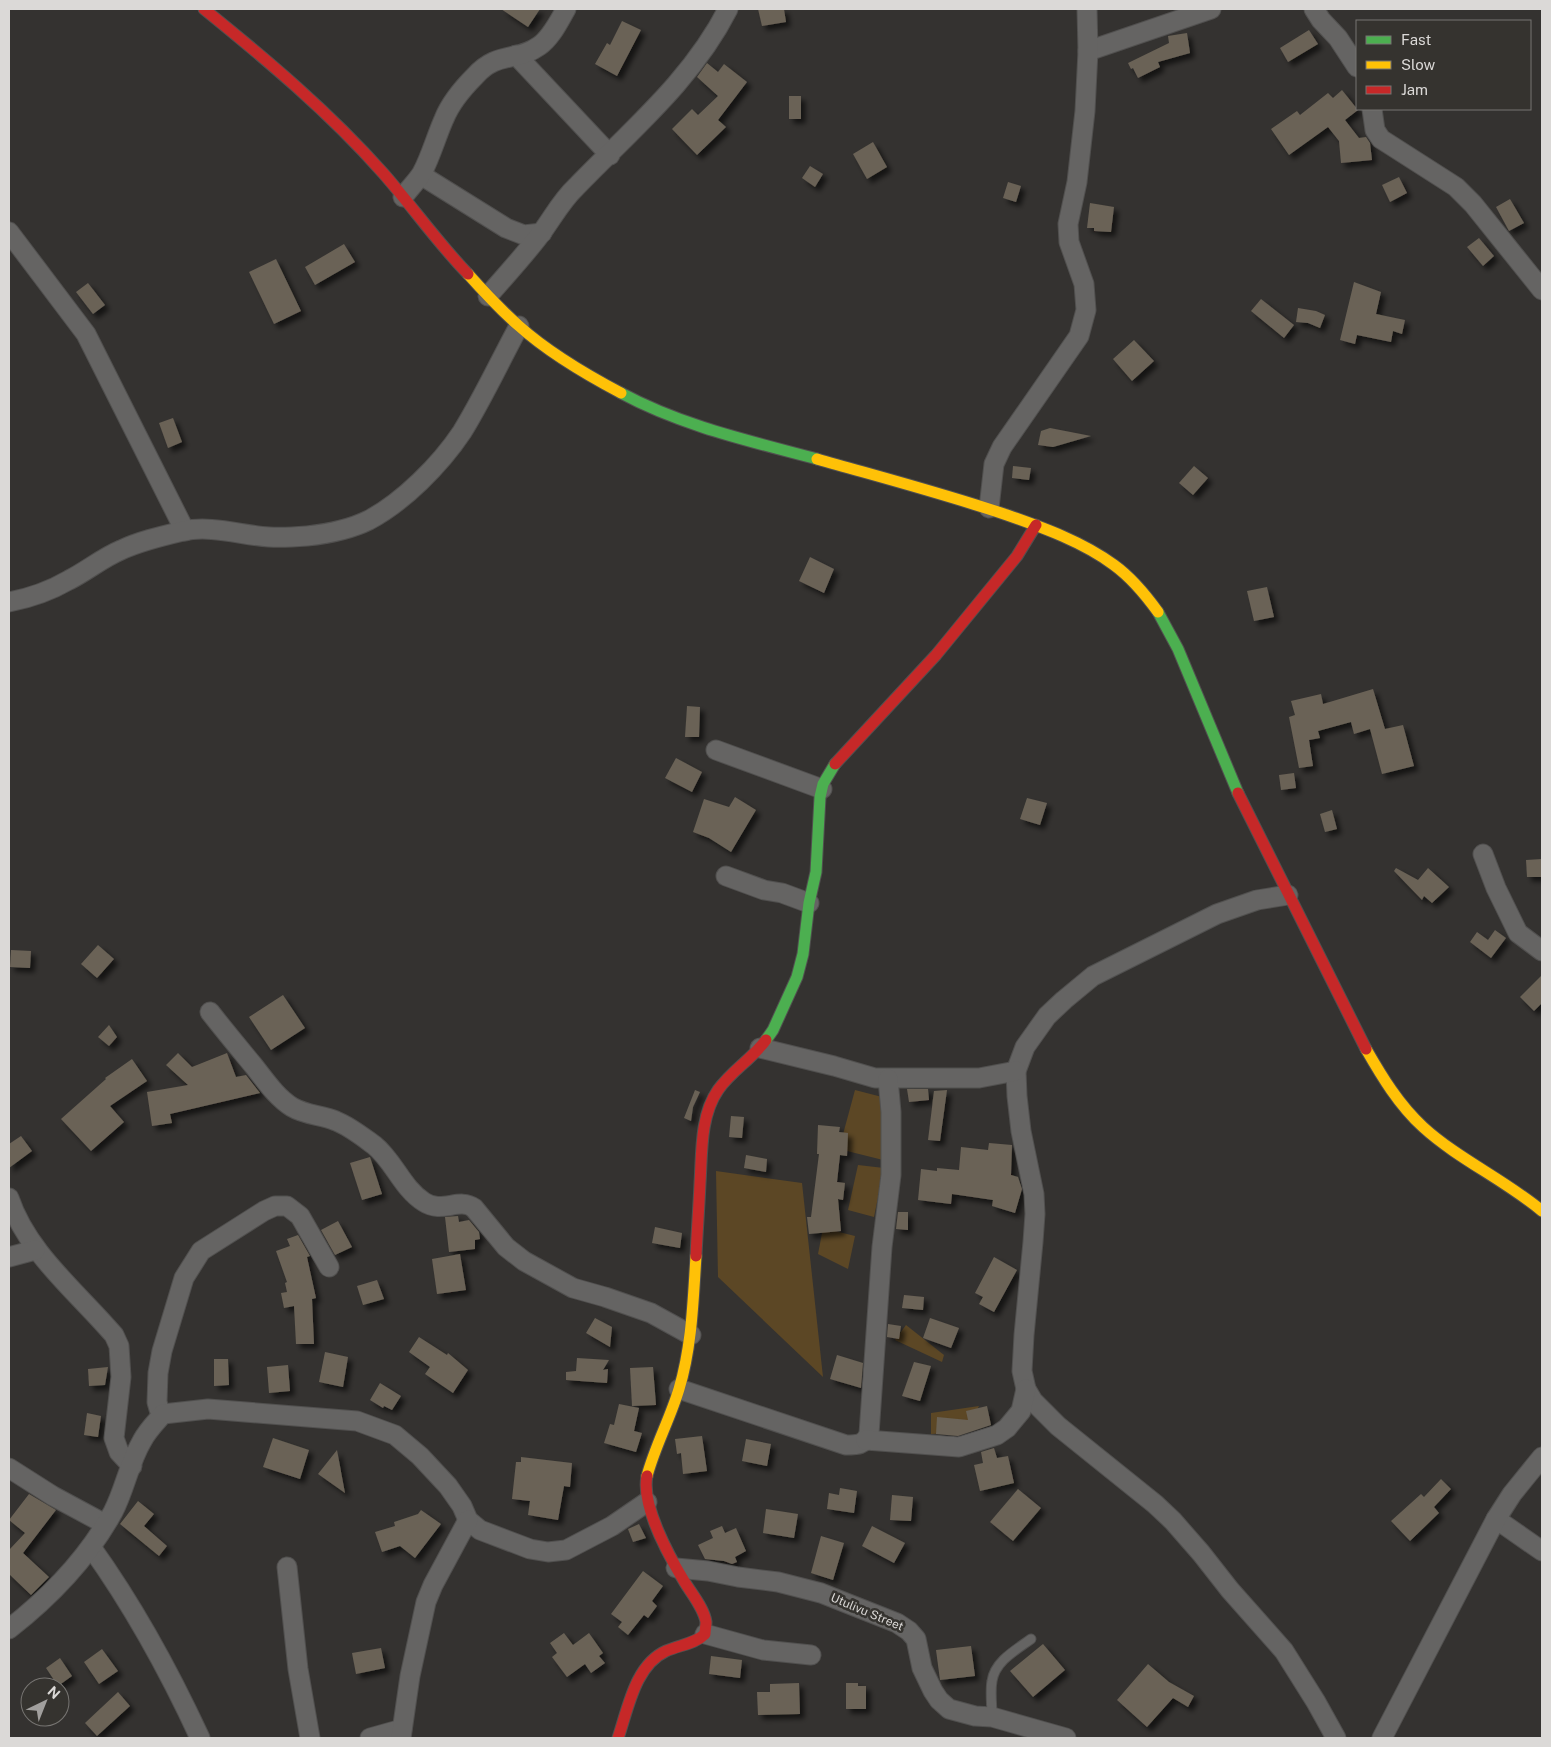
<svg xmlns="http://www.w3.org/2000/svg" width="1551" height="1747" viewBox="0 0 1551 1747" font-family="'Public Sans',sans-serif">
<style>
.green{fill:#5c4725}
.building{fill:#6a6256;filter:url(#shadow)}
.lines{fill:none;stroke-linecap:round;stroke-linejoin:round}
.lane-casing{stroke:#51504f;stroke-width:11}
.street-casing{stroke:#51504f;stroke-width:21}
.fast-casing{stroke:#51504f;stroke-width:13}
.slow-casing{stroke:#51504f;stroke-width:13}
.jam-casing{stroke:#51504f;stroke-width:13}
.lane{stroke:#656463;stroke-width:9}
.street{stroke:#656463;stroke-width:19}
.fast{stroke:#4caf50;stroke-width:11}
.slow{stroke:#ffc107;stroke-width:11}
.jam{stroke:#c62828;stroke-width:11}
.labels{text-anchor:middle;stroke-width:5;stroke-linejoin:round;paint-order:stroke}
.street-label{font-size:12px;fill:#dbd9d7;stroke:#35332f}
</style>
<defs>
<filter id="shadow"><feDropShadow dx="4.5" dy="4.5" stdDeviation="2.5" flood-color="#0009"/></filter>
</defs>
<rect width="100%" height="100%" fill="#343230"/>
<g class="green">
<path d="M855,1090L886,1098L891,1162L839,1149Z"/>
<path d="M858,1165L884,1168L874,1217L848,1210Z"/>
<path d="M716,1171L802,1183L823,1377L718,1277Z"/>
<path d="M823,1228L855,1236L848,1269L818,1254Z"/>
<path d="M906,1325L944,1355L942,1362L895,1340Z"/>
<path d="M979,1406L966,1432L931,1434V1413Z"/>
</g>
<g class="building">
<path d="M501,9H540L528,27Z"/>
<path d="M758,9H784L786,22L762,26Z"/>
<path d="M622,21L641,30L617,76L595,64L607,43L610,45Z"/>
<path d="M1309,30L1318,44L1288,62L1280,48Z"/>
<path d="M1187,33L1190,53L1158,62L1160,67L1138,78L1133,68L1131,69L1128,63L1169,43L1168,36Z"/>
<path d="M707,63L718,72L724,64L747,82L718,120L726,127L697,155L672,129L692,109L698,115L718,96L697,77Z"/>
<path d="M1342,90L1358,110L1345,120L1359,138L1366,137L1370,143L1372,160L1341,163L1339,141L1328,127L1289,155L1271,129L1297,111L1300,115L1328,93L1333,98Z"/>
<rect x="789" y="96" width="12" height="23"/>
<path d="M873,142L887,167L867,179L853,154Z"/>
<path d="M810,166L823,174L815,187L802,178Z"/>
<path d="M1399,177L1407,193L1390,202L1382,185Z"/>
<path d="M1008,182L1021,186L1016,202L1003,198Z"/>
<path d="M1510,199L1524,223L1509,231L1496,207Z"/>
<path d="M1090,203L1114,207L1111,232L1094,231V228H1087Z"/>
<path d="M1479,238L1494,256L1483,266L1467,247Z"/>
<path d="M344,244L355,262L315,285L305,267Z"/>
<path d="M276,259L301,311L274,324L249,272Z"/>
<path d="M1354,282L1381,292L1376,314L1405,320L1402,334L1393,331L1391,342L1357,335L1355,344L1340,340Z"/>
<path d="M88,283L105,305L93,314L76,292Z"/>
<path d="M1261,299L1294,325L1284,338L1251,311Z"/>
<path d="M1298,308L1316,311L1325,315L1320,328L1308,323L1296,322Z"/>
<path d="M1134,340L1154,361L1132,381L1113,359Z"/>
<path d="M173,418L182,442L168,448L159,423Z"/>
<path d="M1050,428L1091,436L1053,447L1038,445L1041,431Z"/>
<path d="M1013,466L1031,468L1029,480L1012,478Z"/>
<path d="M1194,466L1208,478L1193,495L1179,483Z"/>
<path d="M810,557L834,569L824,593L799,581Z"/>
<path d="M1267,587L1274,617L1254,621L1247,591Z"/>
<path d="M1373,689L1385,729L1403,725L1414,766L1382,774L1370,729L1354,734L1351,722L1318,731L1320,738L1309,740L1313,766L1299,768L1289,717L1295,715L1291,701L1321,694L1323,704Z"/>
<path d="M687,706L700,707L699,737H685Z"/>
<path d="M676,758L702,772L692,792L665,778Z"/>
<path d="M1294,773L1296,788L1281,790L1279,775Z"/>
<path d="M735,797L756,810L731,852L709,838L693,832L704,799L729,807Z"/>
<path d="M1027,798L1047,803L1040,825L1020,819Z"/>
<path d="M1332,810L1337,829L1325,832L1320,814Z"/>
<path d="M1542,859V877H1527L1526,860Z"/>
<path d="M1396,868L1418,880L1428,868L1449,887L1432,903L1424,896L1422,900L1394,871Z"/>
<path d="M1495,930L1506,938L1491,958L1470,942L1477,932L1488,940Z"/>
<path d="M98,945L114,959L97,978L81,964Z"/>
<path d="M11,950L31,951L30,968L10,967Z"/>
<path d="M1542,975V1003L1534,1011L1520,997Z"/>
<path d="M283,995L305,1028L271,1050L249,1017Z"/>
<path d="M109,1025L117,1037L109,1046L98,1037Z"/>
<path d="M178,1053L192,1067L227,1053L236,1077L246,1075L260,1093L170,1114L172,1123L152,1126L147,1092L188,1085L166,1065Z"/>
<path d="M132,1059L147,1081L110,1106L124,1122L91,1151L61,1119L106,1079L105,1078Z"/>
<path d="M907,1089H928L929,1100L909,1102Z"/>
<path d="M695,1090L700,1092L693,1107L691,1121L684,1118Z"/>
<path d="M947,1090L940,1141L928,1140L934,1091Z"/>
<path d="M731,1116L744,1117L742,1138L729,1137Z"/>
<path d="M818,1125L840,1127L839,1132L848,1133L847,1156L840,1155L837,1182L845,1183L843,1200L838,1199L841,1231L809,1234L807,1217H811L819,1154H817Z"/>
<path d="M21,1136L32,1151L9,1168V1144Z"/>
<path d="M989,1143L1012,1145L1011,1175L1018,1177L1022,1189L1015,1213L992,1206L993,1200L952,1194L951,1204L918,1200L921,1169L937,1171V1168L959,1170L961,1147L988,1150Z"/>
<path d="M746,1155L767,1159L766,1172L744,1168Z"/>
<path d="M370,1157L382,1194L362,1200L350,1163Z"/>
<path d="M898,1212H908V1230L896,1229Z"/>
<path d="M458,1216L459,1222L469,1220L479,1232L480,1239L475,1240V1249L449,1252L445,1217Z"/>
<path d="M338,1221L352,1247L335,1255L321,1230Z"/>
<path d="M655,1227L682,1233L680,1248L652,1243Z"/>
<path d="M298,1235L310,1256L307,1257L316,1298L312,1299L314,1344H296L294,1306L284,1308L281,1293L287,1292L285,1283L287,1282L276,1251L290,1246L287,1239Z"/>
<path d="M460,1254L466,1290L437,1294L432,1259Z"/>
<path d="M994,1257L1017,1270L994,1312L979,1304L983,1297L975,1293Z"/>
<path d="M377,1280L384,1299L363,1305L357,1286Z"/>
<path d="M904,1295L924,1297L923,1310L902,1308Z"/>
<path d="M595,1318L612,1327L610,1347L586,1333Z"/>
<path d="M930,1318L959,1328L951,1348L923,1338Z"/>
<path d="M888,1324L901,1326L899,1339L887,1337Z"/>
<path d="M419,1337L447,1355L448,1353L468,1370L453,1393L425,1374L430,1367L409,1352Z"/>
<path d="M325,1352L348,1357L343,1387L319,1382Z"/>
<path d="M837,1355L863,1363L861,1388L830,1379Z"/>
<path d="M577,1358L609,1360L603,1370L608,1369L607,1383L566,1380V1372L576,1371Z"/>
<path d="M214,1359H228L229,1385L214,1386Z"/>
<path d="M914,1362L931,1366L920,1401L902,1396Z"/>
<path d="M288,1365L290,1391L269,1393L267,1367Z"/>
<path d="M108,1367L105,1385L89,1386L88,1369Z"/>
<path d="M653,1367L656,1405L632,1406L630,1368Z"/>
<path d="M380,1383L401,1396L392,1410L384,1406L383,1408L370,1400Z"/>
<path d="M619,1404L639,1408L634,1431L642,1433L636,1452L604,1443L610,1424L614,1425Z"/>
<path d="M987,1406L991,1425L958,1436L936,1434L937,1417L968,1420L966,1411Z"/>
<path d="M87,1413L101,1416L98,1437L84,1435Z"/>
<path d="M702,1436L707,1471L683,1474L681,1453L677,1454L675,1439Z"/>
<path d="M273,1438L309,1450L300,1479L263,1467Z"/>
<path d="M746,1439L771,1444L767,1466L742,1461Z"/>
<path d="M994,1448L997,1458L1008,1456L1014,1483L980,1491L974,1465L983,1463L981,1452Z"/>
<path d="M337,1450L345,1493L318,1474Z"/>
<path d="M521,1457L572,1463L570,1487L564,1486L558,1520L528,1515L530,1501L512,1499L516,1462H521Z"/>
<path d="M1441,1479L1451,1489L1434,1507L1439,1513L1410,1541L1391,1521L1421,1494L1424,1497Z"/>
<path d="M840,1488L857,1491L854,1513L827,1509L829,1493L839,1495Z"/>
<path d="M1018,1489L1041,1508L1013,1541L990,1522Z"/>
<path d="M29,1494L56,1510L23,1553L49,1577L31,1595L9,1574V1550L25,1533L9,1520Z"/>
<path d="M892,1495L913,1497L911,1521L890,1520Z"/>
<path d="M138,1501L154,1514L144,1526L167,1546L159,1556L120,1524Z"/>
<path d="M766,1509L798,1514L794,1538L763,1533Z"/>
<path d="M421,1510L441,1524L415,1558L400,1546L382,1552L375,1532L395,1526L394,1522L418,1514Z"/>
<path d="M639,1524L646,1538L633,1542L628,1529Z"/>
<path d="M722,1526L725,1533L736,1528L746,1551L735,1557L737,1562L732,1564L724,1561L705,1559L698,1545L713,1538L710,1531Z"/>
<path d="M872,1526L905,1543L894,1563L862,1546Z"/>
<path d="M821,1536L844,1543L833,1580L811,1573Z"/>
<path d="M643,1571L663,1586L652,1601L657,1606L648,1618L644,1615L628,1635L618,1627L622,1622L611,1614Z"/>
<path d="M564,1633L573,1645L589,1633L603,1653L599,1656L605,1663L591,1673L585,1664L567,1677L552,1657L557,1653L550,1643Z"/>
<path d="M1043,1644L1065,1670L1033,1697L1010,1671Z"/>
<path d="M971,1646L975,1676L940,1680L936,1650Z"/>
<path d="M381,1648L385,1668L356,1674L352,1653Z"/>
<path d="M102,1649L118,1671L99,1684L84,1662Z"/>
<path d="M711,1656L742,1660L740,1678L709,1674Z"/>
<path d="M60,1658L72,1676L58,1686L46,1668Z"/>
<path d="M1148,1664L1169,1682L1194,1696L1188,1707L1173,1698L1147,1727L1117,1700Z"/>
<path d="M799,1683L800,1714L758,1715L757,1692H770V1684Z"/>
<path d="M846,1683H858V1686H866V1709H846Z"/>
<path d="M118,1692L130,1706L97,1736L85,1723Z"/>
</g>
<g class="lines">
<defs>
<path id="lane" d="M992,1717C992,1705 990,1692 992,1681C995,1661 1016,1650 1031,1639"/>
<g id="street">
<path d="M1314,9L1321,20L1338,38L1357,67"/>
<path d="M1088,51L1211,9"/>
<path d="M516,55L610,155"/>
<path d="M1372,109L1375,130L1381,139L1456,187L1473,204L1542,290"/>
<path d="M421,175L506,228L524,235L542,233"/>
<path d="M403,197C409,189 417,181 422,173C431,156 436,137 444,119C450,104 463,88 475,76C497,51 517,62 539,46C551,38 559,21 566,9"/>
<path d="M9,232L86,334L185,531"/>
<path d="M488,296C506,275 525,255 542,232C553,217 562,200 576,187C631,130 692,80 728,9"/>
<path d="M989,508L994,464L1002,447L1079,336L1086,310L1084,284L1069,242L1068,224L1077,182L1085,111L1088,51L1087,9"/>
<path d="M9,602C30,598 50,591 69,580C87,571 102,558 121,550C140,541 162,536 183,531C211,525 241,535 269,537C281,538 295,537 307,536C326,534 351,529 369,520C403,502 440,465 462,432C483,398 500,361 519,326"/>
<path d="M716,750L822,789"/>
<path d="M1483,854L1496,888L1518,933L1542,951"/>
<path d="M726,876L764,890L782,893L809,903"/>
<path d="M1288,895L1257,900L1217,914L1093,976L1064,1000L1047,1016L1025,1047L1016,1071L1017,1096L1021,1131L1034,1194L1035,1214L1033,1242L1024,1335L1022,1371L1026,1389L1033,1401L1058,1426L1155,1504L1173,1521L1201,1553L1230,1590L1284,1651L1316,1702L1336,1738"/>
<path d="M210,1012C224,1030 239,1048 253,1065C265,1080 276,1097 292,1107C305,1115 322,1115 336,1121C349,1126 363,1137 374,1145C394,1161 402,1188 424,1202C442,1214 459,1197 474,1208L506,1247L524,1261L573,1288L605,1297L651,1313L691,1335"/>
<path d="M760,1048L834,1066L875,1078H979L1016,1071"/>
<path d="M9,1198C26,1249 70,1286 105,1325L114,1335L119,1346L121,1377L114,1438L119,1452L132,1466"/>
<path d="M9,1257L35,1250"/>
<path d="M679,1389L846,1445C858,1445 864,1445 869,1434L882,1247L891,1175V1112L888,1079"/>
<path d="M163,1414L159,1409L157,1402L158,1373L162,1351L184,1278L201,1251L264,1211L275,1206H287L300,1216L329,1267"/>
<path d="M866,1440L959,1447L997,1435L1007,1428L1021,1411L1026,1389"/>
<path d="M9,1468L53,1496L105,1524"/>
<path d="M1496,1519L1542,1551"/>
<path d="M91,1547C134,1607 169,1671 200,1738"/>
<path d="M287,1567L298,1669L310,1738"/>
<path d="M676,1568L708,1571L738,1577L778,1582L821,1593L897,1623L909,1631L916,1639L922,1668L933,1691L939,1700L949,1709L975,1716L992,1717L1066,1738"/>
<path d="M9,1629C50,1597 87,1559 113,1512C125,1489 129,1463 142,1441C147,1431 156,1422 163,1414L208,1409L357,1421L395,1435L420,1456L448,1486L462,1506L468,1520L480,1530L530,1549L548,1552L566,1550L612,1526L647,1502"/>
<path d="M705,1634L763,1650L811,1655"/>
<path d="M370,1738L402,1729"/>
<path d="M401,1738L410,1676L426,1602L433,1585L468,1520"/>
<path d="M1382,1738L1496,1519L1512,1494L1542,1457"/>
</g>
<g id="fast">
<path d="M621,393C682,426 750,441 817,459"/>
<path d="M1158,612L1178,649L1238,793"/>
<path d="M766,1040L773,1030L797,977L803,954L809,903L816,872L820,797L823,784L835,764"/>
</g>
<g id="slow">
<path d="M468,274C484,292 501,310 519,326C549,353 585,374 621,393"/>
<path d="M817,459C880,477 945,494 1007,515C1044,528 1083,542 1114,565C1132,578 1145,594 1158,612"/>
<path d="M1366,1049C1382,1077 1399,1105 1423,1127C1458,1159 1505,1180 1542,1211"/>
<path d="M647,1476C655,1446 670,1419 679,1389C692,1346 693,1301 696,1256"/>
</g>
<g id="jam">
<path d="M204,9C267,60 329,112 383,173C412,206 437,242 468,274"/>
<path d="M835,764L936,655L1017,556L1036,525"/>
<path d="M1238,793L1366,1049"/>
<path d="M696,1256C697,1232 699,1207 700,1183C702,1153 700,1116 718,1090C731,1071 752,1059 766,1040"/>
<path d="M618,1738C628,1709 635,1665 666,1651C679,1645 695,1644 705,1634C705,1630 706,1626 706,1622C704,1608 691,1593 684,1581C669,1556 641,1505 647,1476"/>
</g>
</defs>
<use href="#lane" class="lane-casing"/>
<use href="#street" class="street-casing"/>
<use href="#fast" class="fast-casing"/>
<use href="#slow" class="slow-casing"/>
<use href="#jam" class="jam-casing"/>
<use href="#lane" class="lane"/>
<use href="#street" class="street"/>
<use href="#fast" class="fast"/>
<use href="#slow" class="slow"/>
<use href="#jam" class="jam"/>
</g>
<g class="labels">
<g class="street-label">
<text transform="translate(867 1612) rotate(23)" y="4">Utulivu Street</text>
</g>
</g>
<rect width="1551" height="1747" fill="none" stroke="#dbd9d7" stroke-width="20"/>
<rect x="1356" y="20" width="175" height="90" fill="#35332f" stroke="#777572"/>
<rect x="1366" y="36" width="25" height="8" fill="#4caf50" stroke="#777572"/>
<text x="1401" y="45" font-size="15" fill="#dbd9d7">Fast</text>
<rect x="1366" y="61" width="25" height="8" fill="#ffc107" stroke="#777572"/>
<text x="1401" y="70" font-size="15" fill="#dbd9d7">Slow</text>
<rect x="1366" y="86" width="25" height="8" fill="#c62828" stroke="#777572"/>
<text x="1401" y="95" font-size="15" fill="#dbd9d7">Jam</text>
<g transform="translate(45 1702) rotate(43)"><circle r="24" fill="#35332f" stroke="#777572"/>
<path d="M0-4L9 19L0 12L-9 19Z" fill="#a19f9d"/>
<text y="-8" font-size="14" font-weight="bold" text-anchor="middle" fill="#dbd9d7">N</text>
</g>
</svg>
